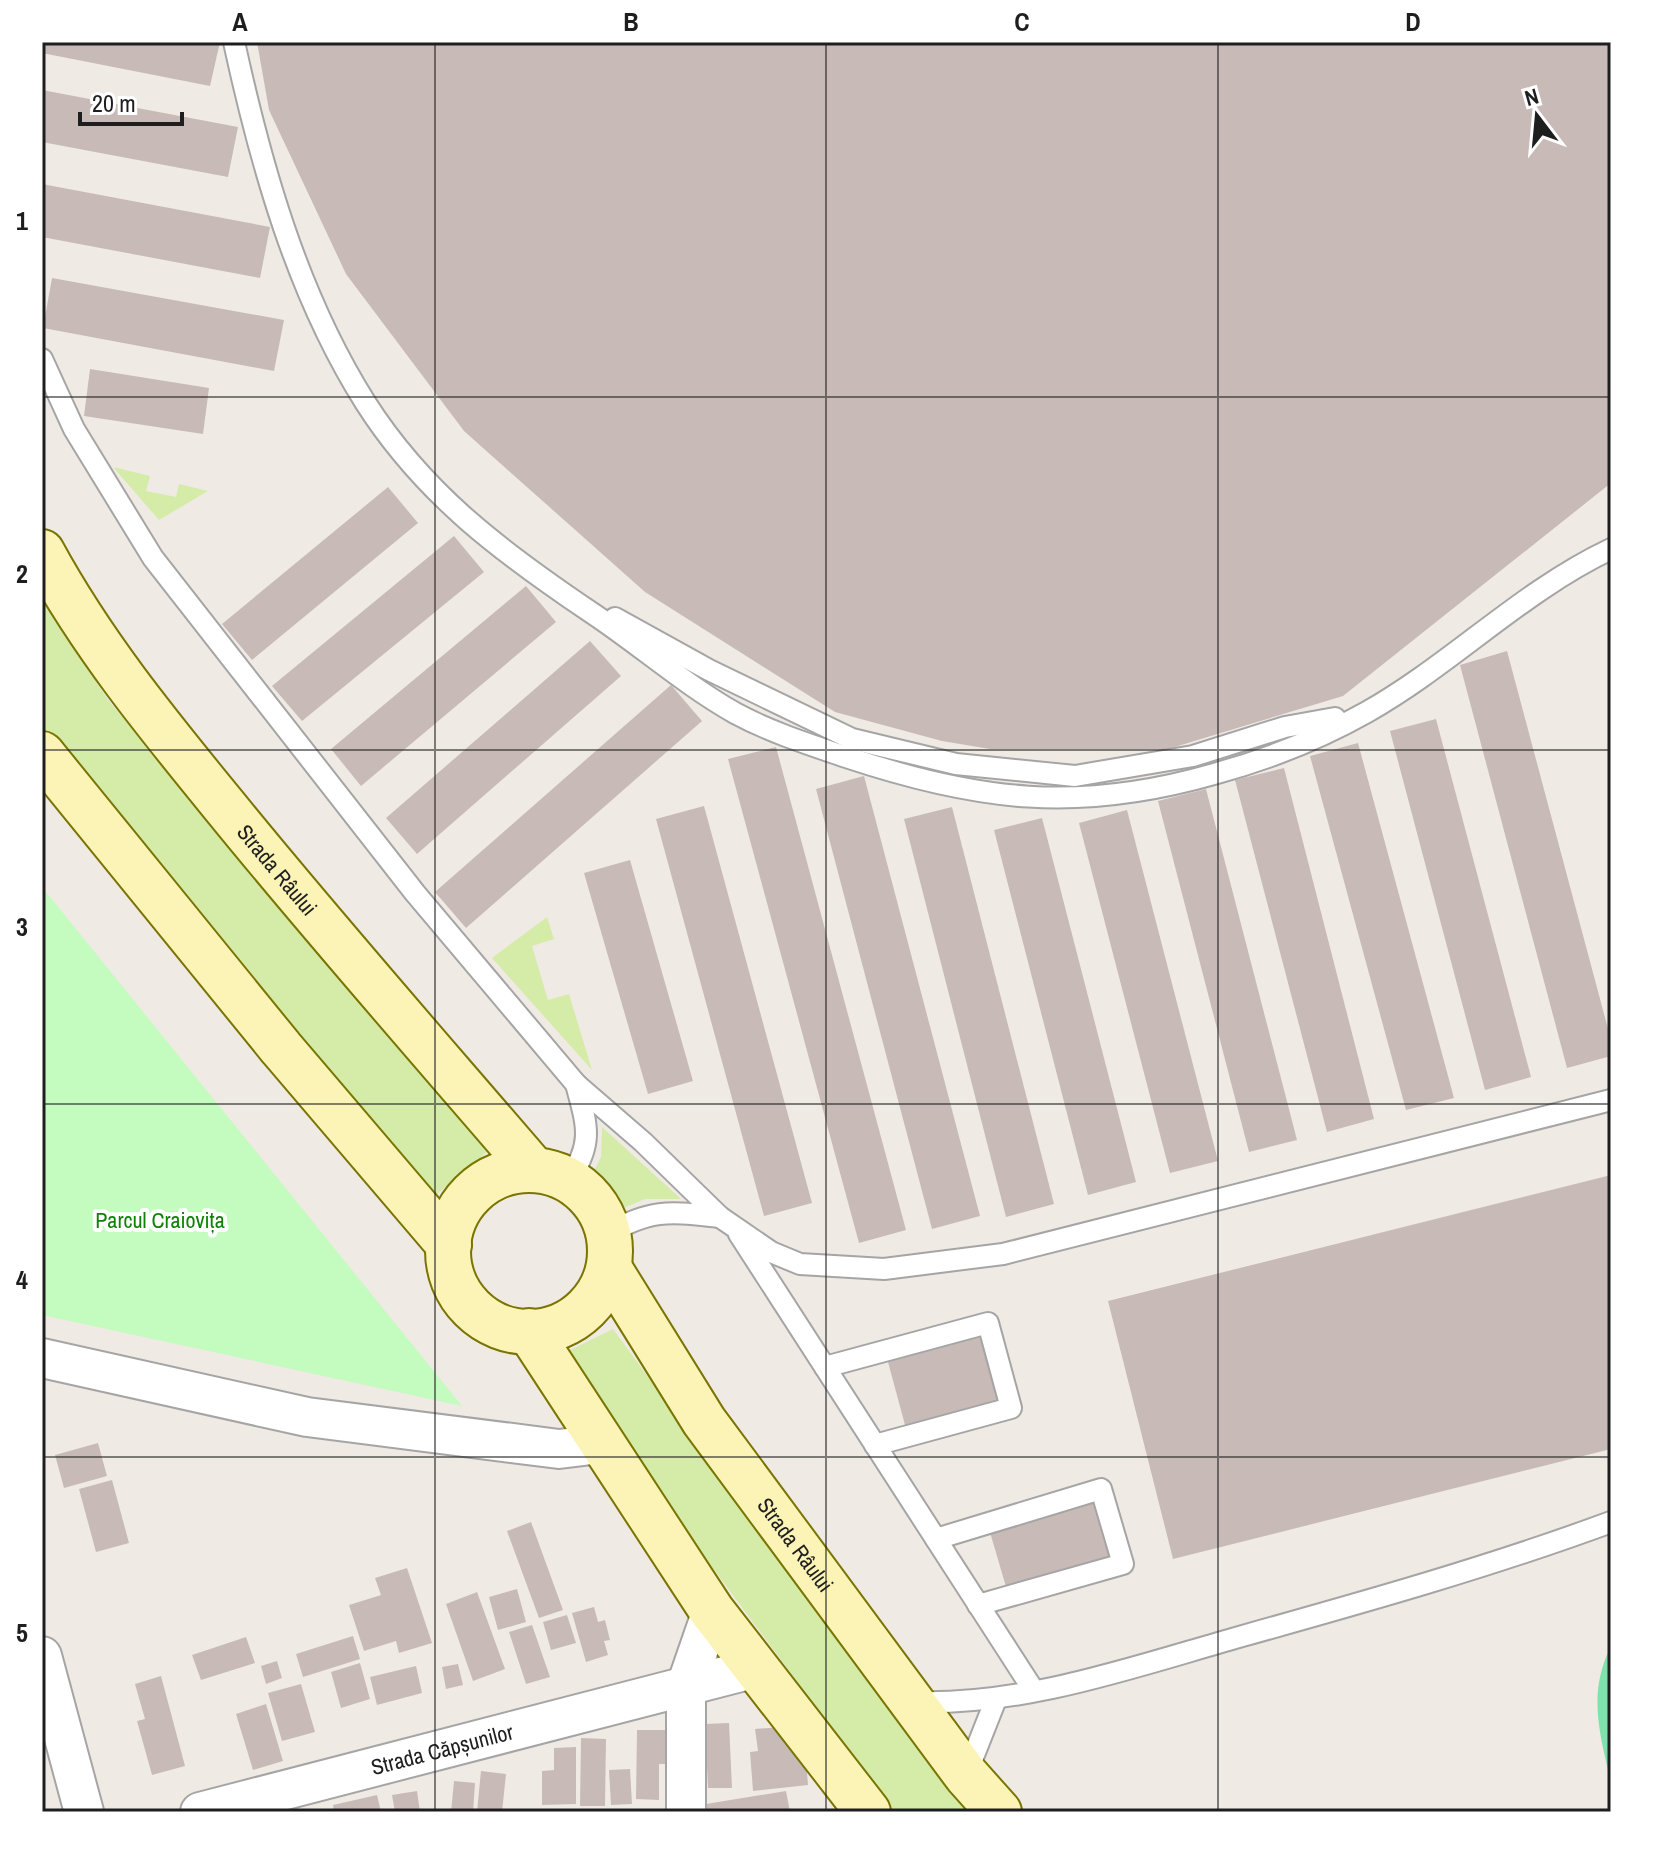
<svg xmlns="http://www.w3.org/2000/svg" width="1653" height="1854" viewBox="0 0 1653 1854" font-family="'Archivo Narrow',sans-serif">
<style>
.grass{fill:#d4eca8}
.park{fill:#c4fbbf}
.pitch{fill:#7fe2ac}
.building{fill:#c8bbb7}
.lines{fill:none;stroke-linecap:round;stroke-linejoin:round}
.lane-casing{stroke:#a5a5a5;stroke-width:24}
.street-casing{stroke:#a5a5a5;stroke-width:42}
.secondary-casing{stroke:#7a7401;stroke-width:48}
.lane{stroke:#fff;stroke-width:20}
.street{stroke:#fff;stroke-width:38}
.secondary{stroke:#fcf4b6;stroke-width:44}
.grid{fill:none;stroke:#1e1e1e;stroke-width:2;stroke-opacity:0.55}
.labels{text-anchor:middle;stroke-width:8;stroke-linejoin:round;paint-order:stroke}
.street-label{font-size:22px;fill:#1e1e1e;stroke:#fff}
.park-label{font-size:22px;fill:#118107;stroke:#fff}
.neatline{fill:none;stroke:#1e1e1e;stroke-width:3}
.grid-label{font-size:26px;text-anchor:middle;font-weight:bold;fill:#1e1e1e}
</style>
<rect width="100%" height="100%" fill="#f0eae4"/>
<g class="grass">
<path d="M113,467L150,476L146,491L176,497L179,484L208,491L159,520Z"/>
<path d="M42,601L109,701L488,1151L429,1201L43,728Z"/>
<path d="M547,917L554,939L532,946L548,1000L569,994L592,1070L492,958Z"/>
<path d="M602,1127L681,1199H645L621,1209L590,1179L601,1157Z"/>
<path d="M613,1329L947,1784L970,1812H894L556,1357Z"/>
</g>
<path class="park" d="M42,887L462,1406L42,1315Z"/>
<path class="pitch" d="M1611,1646V1783C1600,1734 1587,1694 1611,1646Z"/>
<g class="building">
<path d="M42,42H220L210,86L42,53Z"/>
<path d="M257,42H1611V483L1343,696L1168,749H990L942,741L835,712L645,592L464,431L346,274L269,110Z"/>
<path d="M42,90L238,127L228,177L42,142Z"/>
<path d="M42,184L270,227L260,278L42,237Z"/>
<path d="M52,278L284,320L274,371L43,328Z"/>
<path d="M90,369L209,388L203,434L84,416Z"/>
<path d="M388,487L418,523L252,660L222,624Z"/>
<path d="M454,536L484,572L302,721L272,686Z"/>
<path d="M526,586L556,622L361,786L331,749Z"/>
<path d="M590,641L621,676L417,854L386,818Z"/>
<path d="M1507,651L1611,1040V1056L1567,1068L1460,665Z"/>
<path d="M671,685L702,721L466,928L435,892Z"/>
<path d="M1436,719L1531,1077L1485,1090L1390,731Z"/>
<path d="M1358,743L1454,1098L1406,1110L1310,756Z"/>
<path d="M776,747L906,1230L859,1243L728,759Z"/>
<path d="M1284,768L1374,1119L1327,1132L1235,780Z"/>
<path d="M864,776L980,1216L932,1229L816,789Z"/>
<path d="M1206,789L1297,1140L1249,1152L1158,801Z"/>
<path d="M704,806L812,1203L764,1216L656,819Z"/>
<path d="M952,807L1054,1204L1006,1217L904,819Z"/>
<path d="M1127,810L1218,1161L1170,1173L1079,823Z"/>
<path d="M1042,818L1136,1182L1088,1195L994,830Z"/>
<path d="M630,860L693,1081L648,1094L584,873Z"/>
<path d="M1611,1175V1449L1173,1559L1108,1301Z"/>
<path d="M988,1323L1011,1408L908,1436L885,1351Z"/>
<path d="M98,1443L107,1476L64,1488L55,1455Z"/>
<path d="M112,1480L129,1543L96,1552L79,1489Z"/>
<path d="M1101,1489L1123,1564L1009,1597L987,1522Z"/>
<path d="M531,1522L563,1610L539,1618L507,1531Z"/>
<path d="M407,1568L432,1643L399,1653L396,1641L364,1651L349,1605L381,1595L375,1578Z"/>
<path d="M517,1589L526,1622L498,1630L489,1597Z"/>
<path d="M477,1592L505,1669L473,1681L446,1604Z"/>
<path d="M594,1607L598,1622L605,1620L610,1640L604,1641L608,1655L586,1662L572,1613Z"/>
<path d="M567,1615L576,1643L551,1650L543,1622Z"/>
<path d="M532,1625L550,1677L526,1684L509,1632Z"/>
<path d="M353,1636L360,1659L303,1677L296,1654Z"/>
<path d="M246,1637L255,1663L201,1680L192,1655Z"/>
<path d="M277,1661L282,1678L266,1684L261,1666Z"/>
<path d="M360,1663L370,1699L341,1708L331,1672Z"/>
<path d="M458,1664L463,1685L446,1689L442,1667Z"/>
<path d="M416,1666L422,1693L377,1705L370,1677Z"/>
<path d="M161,1676L185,1766L152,1775L137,1721L145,1719L135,1684Z"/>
<path d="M301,1684L315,1732L282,1741L268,1693Z"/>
<path d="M266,1704L283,1761L253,1770L236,1714Z"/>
<path d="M729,1723L732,1788H708L705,1724Z"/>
<path d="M795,1726L805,1747L808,1785L753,1791L750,1752L758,1751L755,1729Z"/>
<path d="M637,1730H667L666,1764H659V1800L636,1799Z"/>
<path d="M581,1738L606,1739L605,1806H580Z"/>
<path d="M576,1747V1804L542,1805V1771L554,1770V1748Z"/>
<path d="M630,1769L632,1804L611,1805L609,1770Z"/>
<path d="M481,1771L506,1774L502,1812H477Z"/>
<path d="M454,1781L475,1783L473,1812H451Z"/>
<path d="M417,1791L420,1812H395L392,1795Z"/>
<path d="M786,1791L790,1812H707L706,1804Z"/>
<path d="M377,1795L381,1812H334L333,1805Z"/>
</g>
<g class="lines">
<defs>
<g id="lane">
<path d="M234,42C261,166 297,294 365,402C424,495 503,553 592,613C640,645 684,684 735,713C770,732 808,744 846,757C978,801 1078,813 1214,774C1265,760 1321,738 1367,712C1452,664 1522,591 1611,549"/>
<path d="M42,359L74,429L153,558L415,893L576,1084L643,1142L720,1217L771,1252L800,1264L884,1269L1003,1254L1611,1100"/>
<path d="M615,618L709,670L852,739L956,764L1075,776L1193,756L1285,727L1335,718"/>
<path d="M569,1179C594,1143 587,1125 576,1084"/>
<path d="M609,1233C653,1208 671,1212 720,1217"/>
<path d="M739,1234L1034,1691"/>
<path d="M825,1367L988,1323L1011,1408L875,1445"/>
<path d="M936,1539L1101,1489L1123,1564L978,1605"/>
<path d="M913,1702C1024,1706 1133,1667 1239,1637C1364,1602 1489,1567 1611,1522"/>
<path d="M966,1775L996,1699"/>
</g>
<g id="street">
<path d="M42,1358L307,1417L559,1449L600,1444"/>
<path d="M42,1656L84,1812"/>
<path id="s1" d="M200,1812L756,1668"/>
<path d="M686,1812V1686L712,1611"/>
</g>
<g id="secondary">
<path id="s2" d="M42,552C93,646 159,726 226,808C326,931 431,1050 534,1170"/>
<path d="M42,754L281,1048L449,1245"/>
<circle cx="529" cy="1251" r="81"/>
<path id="s3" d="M609,1268L704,1421L966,1775L999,1812"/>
<path d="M529,1331L712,1611L868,1812"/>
</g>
</defs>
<use href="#lane" class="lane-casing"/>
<use href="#street" class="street-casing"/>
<use href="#secondary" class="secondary-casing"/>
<use href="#lane" class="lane"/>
<use href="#street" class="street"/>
<use href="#secondary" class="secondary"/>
</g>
<path class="grid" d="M435,42V1812M826,42V1812M1218,42V1812M42,397H1611M42,750H1611M42,1104H1611M42,1457H1611"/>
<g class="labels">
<g class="street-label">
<text dy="8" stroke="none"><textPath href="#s2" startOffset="396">Strada Râului</textPath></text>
<text dy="8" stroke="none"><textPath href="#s3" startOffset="334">Strada Râului</textPath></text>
<text dy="8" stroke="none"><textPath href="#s1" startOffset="250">Strada Căpșunilor</textPath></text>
</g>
<g class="park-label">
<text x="160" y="1228">Parcul Craiovița</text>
</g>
</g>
<rect width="1653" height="1854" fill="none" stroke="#ffffff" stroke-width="88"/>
<g transform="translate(1537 116) rotate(344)" stroke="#ffffff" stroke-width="6" paint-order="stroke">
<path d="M0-6L14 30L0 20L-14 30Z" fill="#1e1e1e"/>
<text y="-12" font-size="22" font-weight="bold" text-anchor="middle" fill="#1e1e1e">N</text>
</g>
<path d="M80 112v12h102v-12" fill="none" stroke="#1e1e1e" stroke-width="4"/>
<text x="92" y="112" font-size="24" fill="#1e1e1e" stroke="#ffffff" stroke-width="6" paint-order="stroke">20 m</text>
<rect x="44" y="44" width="1565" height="1766" class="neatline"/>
<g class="grid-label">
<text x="240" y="31">A</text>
<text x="631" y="31">B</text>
<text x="1022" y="31">C</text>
<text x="1413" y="31">D</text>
<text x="22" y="230">1</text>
<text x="22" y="583">2</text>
<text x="22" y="936">3</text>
<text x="22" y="1289">4</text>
<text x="22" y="1642">5</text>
</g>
</svg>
